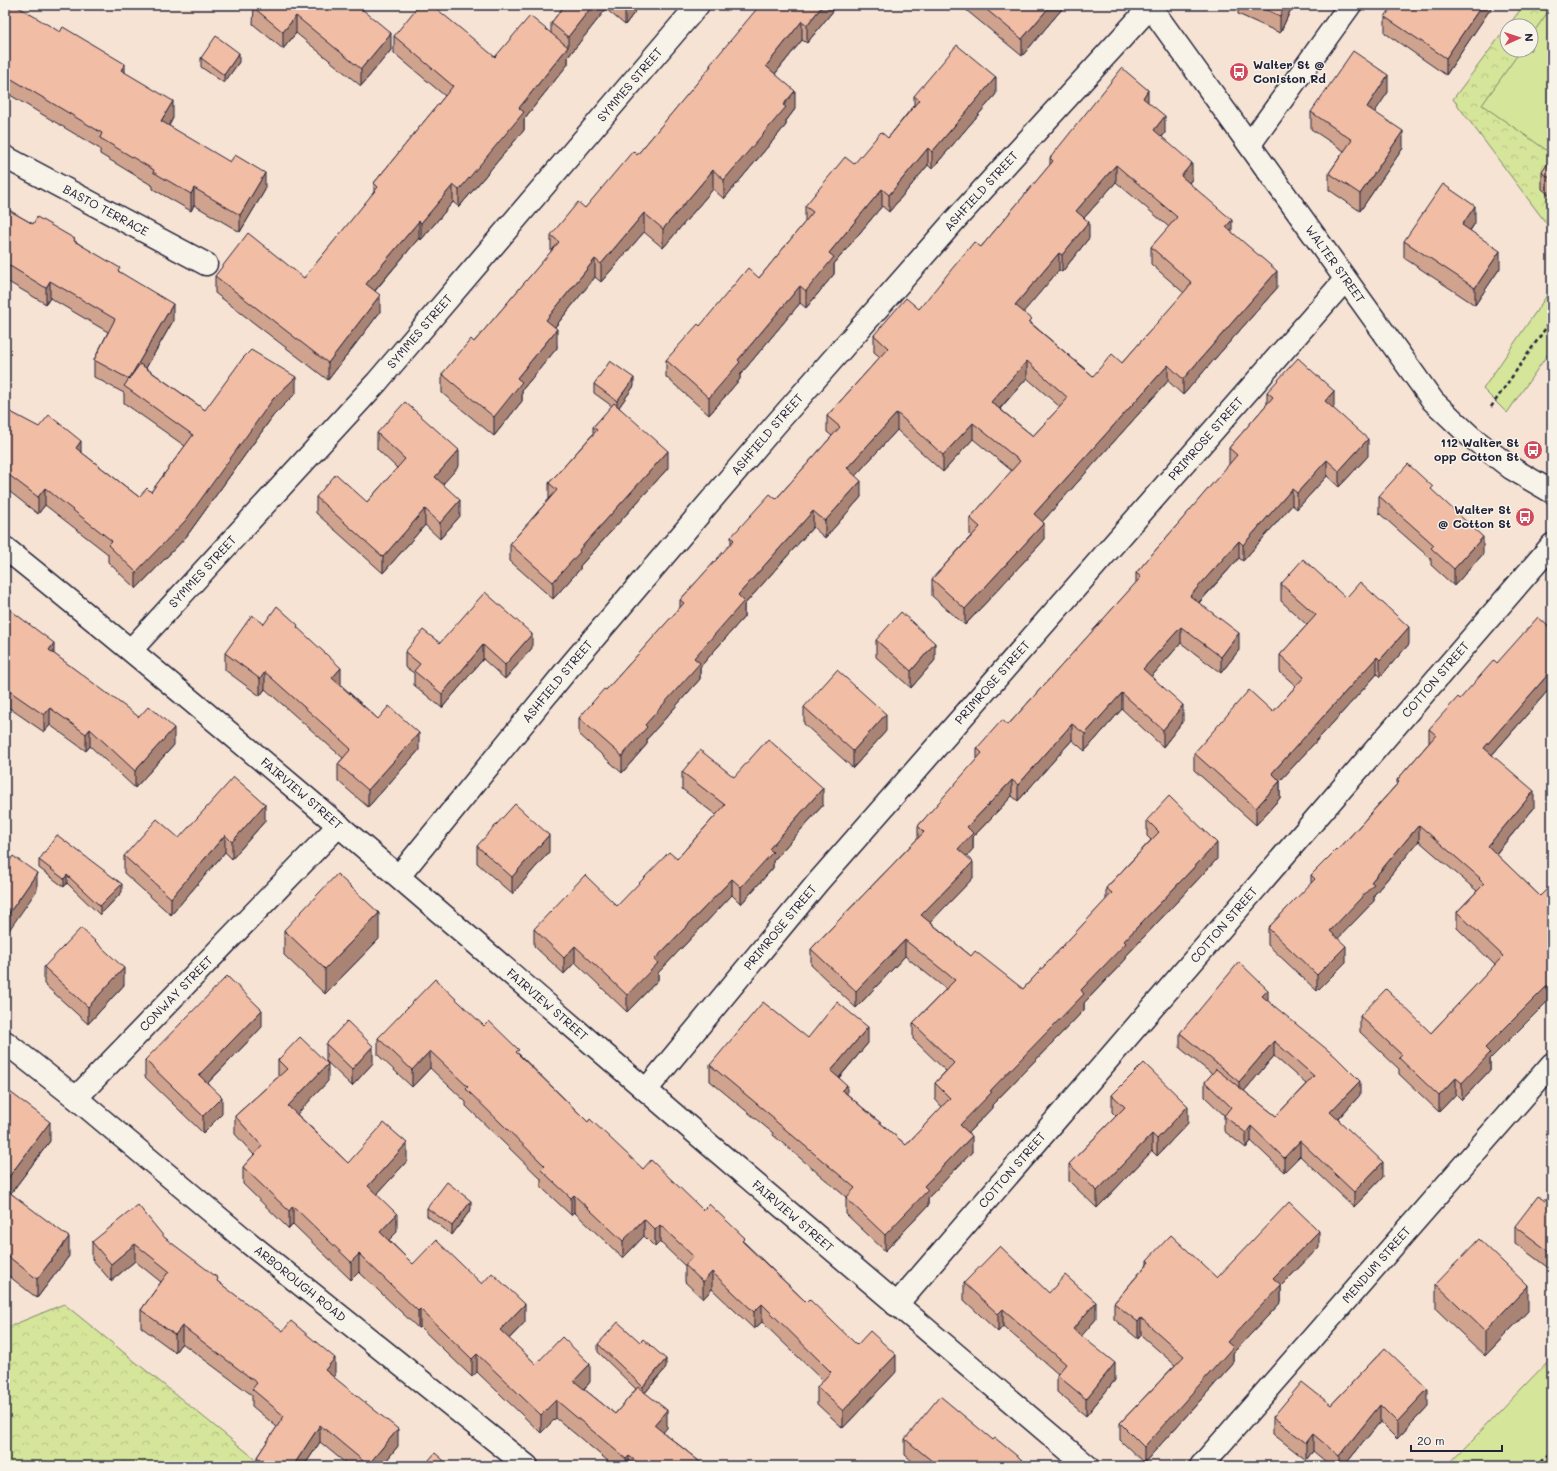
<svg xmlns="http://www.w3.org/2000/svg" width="1557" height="1471" viewBox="0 0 1557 1471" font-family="Mali,sans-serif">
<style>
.forest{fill:url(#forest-crowns);stroke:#7c846a}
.green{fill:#d5e599;stroke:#7c846a}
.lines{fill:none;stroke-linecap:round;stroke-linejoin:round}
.minor-casing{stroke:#22223b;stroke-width:25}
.path{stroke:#22223b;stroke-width:2.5;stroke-dasharray:4 3;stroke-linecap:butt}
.minor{stroke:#f7f3e8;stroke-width:22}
.wall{fill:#d0a38e;stroke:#22223b;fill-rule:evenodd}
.shaded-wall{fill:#a98474;stroke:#22223b}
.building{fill:#f2bda5;stroke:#22223b;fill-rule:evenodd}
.labels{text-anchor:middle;stroke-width:3;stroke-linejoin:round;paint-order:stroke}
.poi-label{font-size:12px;font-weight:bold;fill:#22223b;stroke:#f7f3e8;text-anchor:end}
.street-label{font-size:12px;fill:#22223b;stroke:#f7f3e8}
</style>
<defs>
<pattern id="forest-crowns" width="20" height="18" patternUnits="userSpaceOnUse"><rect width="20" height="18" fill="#d5e599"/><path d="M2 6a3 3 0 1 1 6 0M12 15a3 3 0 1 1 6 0" fill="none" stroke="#b7c485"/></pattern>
</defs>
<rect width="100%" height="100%" fill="#f6e3d4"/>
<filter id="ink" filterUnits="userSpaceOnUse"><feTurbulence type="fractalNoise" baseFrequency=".025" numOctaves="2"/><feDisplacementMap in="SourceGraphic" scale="8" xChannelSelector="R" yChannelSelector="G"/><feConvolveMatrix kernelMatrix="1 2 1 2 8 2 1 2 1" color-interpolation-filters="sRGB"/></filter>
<g filter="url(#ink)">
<g class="forest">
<path d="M1524,5H1552V231L1453,99L1507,27V50H1531V26H1508Z"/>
<path d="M64,1304L264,1466H5V1324L8,1327Z"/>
</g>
<g class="green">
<path d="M1552,6V154L1482,105L1521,50H1531V36Z"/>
<path d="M1552,288V348L1507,413L1483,389Z"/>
<path d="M1552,1357V1466H1447Z"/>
</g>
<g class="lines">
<defs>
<g id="minor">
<path id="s1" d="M1149,5L1433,401L1470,436L1511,468L1552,492"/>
<path d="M1250,144L1350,5"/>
<path id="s2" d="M5,157L206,264"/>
<path id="s3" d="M5,548C224,724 435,908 647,1091C793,1217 940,1342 1087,1466"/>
<path id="s4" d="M131,650L377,382L698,5"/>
<path id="s5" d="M399,876L570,666L776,424L955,220L1150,7"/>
<path id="s6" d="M5,1042L76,1098L339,825"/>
<path id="s7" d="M646,1090L818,882L1345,280"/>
<path id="s8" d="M76,1098L244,1239L527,1466"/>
<path id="s9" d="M896,1305L1552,545"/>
<path id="s10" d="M1201,1466L1552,1064"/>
</g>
</defs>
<use href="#minor" class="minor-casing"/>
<g class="path">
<path d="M1491,407L1552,319"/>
<path d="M1536,1466L1552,1451"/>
</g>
<use href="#minor" class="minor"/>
</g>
<g class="wall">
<path d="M5,5L125,73L173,118L169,126L265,190L240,232L194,205L191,211L153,189V186L100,154V149L5,92Z"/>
<path d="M251,5H357L391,50L361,86L296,33L283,49L253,24L254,7Z"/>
<path d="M565,5H640L625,25L606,9L568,57V64L524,119V130L459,207L453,202L421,240L419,238L375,291L380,312L328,380L215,293V276L304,278L374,193V183L445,96L394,53V36L495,57L551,33V23Z"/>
<path d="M833,5V11L807,43L802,40L775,74L795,109L786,121V125L724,199L713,189L663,248L644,232L601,282L595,277L555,327L557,348L522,390V401L494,436L442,393V374L474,342L551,252V235L585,208L637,155L710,68V65Z"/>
<path d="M960,5H1062V9L1022,56Z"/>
<path d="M1238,5H1293L1280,33L1238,14Z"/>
<path d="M1393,5H1493L1446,75L1385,33V17Z"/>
<path d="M201,58L239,62L224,83L201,67Z"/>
<path d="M1388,92L1374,112L1403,148L1360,211L1329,190V173L1344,151L1311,129V112Z"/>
<path d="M996,94L932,169L928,165L889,212L882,206L834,264V274L806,308L800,303L740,375V379L709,415L666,377V360L700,326L759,278L805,222V206L854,164L888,138L914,105V96Z"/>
<path d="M1148,102L1165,133L1162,137L1192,179L1189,183L1232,232L1277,288L1183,395L1168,381L1042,522L1044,540L965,625L932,596V579L971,536L970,535V518L1012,471L973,439L943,472L897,430L855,476L861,497L825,538L813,527L744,605V617L700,667V679L647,739V744L622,773L579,734V718L606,690L680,608V600L731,544V537L776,499L832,436L827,432V416L880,357L874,352V335L919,309L981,247L1050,165V158ZM1116,182L1169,227L1151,247V264L1184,293L1122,363L1093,376L1032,324L1023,312L1059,270L1062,272L1089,238L1084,218ZM1027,378L1060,407L1033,436L1000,409Z"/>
<path d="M1552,158V197L1542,189V172Z"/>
<path d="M5,208L33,224L75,241L120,272L173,321L146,368L205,410L296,393L273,416L186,537L136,589L108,562V554L45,505L38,514L5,488V409L81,452L139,497L151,492L185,446L124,403V393L94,377V360L108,332L50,298L46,304L5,280Z"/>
<path d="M1475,223L1470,231L1500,268L1475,305L1404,258V241Z"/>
<path d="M594,384L634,386L619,407L668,468L580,566V569L553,599L510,561V544L549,499V483L593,434V427L612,406L594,393Z"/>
<path d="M1267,392L1334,407L1333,408L1368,456L1339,487L1327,476L1297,509L1292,505L1243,561L1239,558L1199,603L1239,650L1221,673L1181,643L1151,677L1183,721L1163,747L1122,709L1085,751L1072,740L1018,801L1012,796L973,837V849L966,856L973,878L930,922L971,956L1023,989L1106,900V888L1151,840L1147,836V820L1217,859L1126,956V959L1084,1003V1010L992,1105V1108L968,1133L972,1152L928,1198V1206L885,1251L846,1214V1197L773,1135V1133L710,1081V1065L808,1038L868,1043L839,1078L847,1094L906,1145L942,1107L935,1099V1083L946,1071L913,1039V1023L946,989L905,956L856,1008L811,965V949L918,838V826L977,760V748L1008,725L1136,583V573L1229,465V448L1267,404Z"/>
<path d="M377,433L459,466L442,484L460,516L440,539L425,525L383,573L316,513V497L367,502L397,468L377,449Z"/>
<path d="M1433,492L1483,554L1454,586L1431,565V559L1379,513V496Z"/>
<path d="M1281,584L1346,598L1409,644L1380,677L1377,674L1280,781V798L1256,825L1194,770V753L1273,712L1296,686L1280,672V655L1307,625L1281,601Z"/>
<path d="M5,606L54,654L174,745L135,788L90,746L86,751L50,725L44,732L5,705Z"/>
<path d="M1552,623V688L1551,687L1492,755L1534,808L1496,854L1540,896L1490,1059V1070L1462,1100L1456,1094L1439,1112L1399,1074V1069L1360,1032V1016L1431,1033L1495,965L1457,928V912L1477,891L1419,841L1374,895V901L1338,938L1346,962L1317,991L1268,945V928L1311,884V875L1338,850L1397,784V780L1429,743V729L1460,699L1497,663L1549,627Z"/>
<path d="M264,624L298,629L341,685L378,719L419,750L368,807L338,781V764L343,758L265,689L260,696L225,670V653Z"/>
<path d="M876,640L935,660L911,688L876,657Z"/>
<path d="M440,643L532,648L505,679L483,659L442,708L414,685V673L405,667V652Z"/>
<path d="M804,707L886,731L853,768L804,724Z"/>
<path d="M682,772L734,777L823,805L773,861V868L741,904L732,895L658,973V980L627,1012L575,962L564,974L534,946V929L617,906L677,859L716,815L682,789Z"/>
<path d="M265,821L232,859L225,852L171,915L124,873V856L179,838Z"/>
<path d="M477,846L549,852L512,894L477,863Z"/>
<path d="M39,860L122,892L100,915L67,883L64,887L39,868Z"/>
<path d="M284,930L379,939L325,994L284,955Z"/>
<path d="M44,967L124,985L88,1024L44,984Z"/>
<path d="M1268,1001L1360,1095L1338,1119L1383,1177L1354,1207L1300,1156L1284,1172L1251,1141L1246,1148L1224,1131V1115L1205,1097V1082L1212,1074L1180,1048V1033ZM1274,1056L1306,1084L1276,1116L1244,1091Z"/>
<path d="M262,1027L208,1083L222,1114L203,1133L145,1077V1060Z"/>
<path d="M378,1038L519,1054L588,1122L643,1169L703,1210L745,1243L806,1302L857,1345L896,1372L843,1428L817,1404V1387L823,1381L762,1322L754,1329L712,1289L703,1299L685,1282V1266L660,1242L655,1247L644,1236L623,1258L574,1212L571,1215L541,1187V1179L466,1106V1102L430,1068L412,1087L378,1055Z"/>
<path d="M326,1044L373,1063L352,1086L326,1061Z"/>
<path d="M278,1060L328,1081L297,1114L348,1163L407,1161L376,1195L397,1232L389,1240L413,1264L482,1284L525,1322L509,1339L536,1364L590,1382L584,1389L615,1414L636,1389L598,1352V1344L666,1368L645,1393L667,1428L663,1432L705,1466H614L556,1418L541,1433L477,1372L472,1377L420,1327L418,1328L359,1272L351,1280L293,1224L289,1229L243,1184V1167L254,1155L235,1134V1116L278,1077Z"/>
<path d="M5,1082L9,1091L50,1141L11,1193L69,1256L37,1298L5,1273Z"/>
<path d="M1112,1095L1188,1123L1157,1156L1152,1151L1097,1208L1069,1181V1164L1116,1116L1112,1112Z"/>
<path d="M1552,1192L1551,1270L1515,1243V1226L1545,1201Z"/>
<path d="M427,1208L471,1209L452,1235L427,1216Z"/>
<path d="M165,1238L218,1282L335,1375L333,1377L398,1446L382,1466H349L320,1442L304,1466H257V1457L277,1427L252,1406V1395L182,1343L175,1352L141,1327V1310L161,1282L135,1261L111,1281L92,1259V1242Z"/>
<path d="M1319,1247L1281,1286V1302L1233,1353V1364L1144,1463L1120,1440V1423L1175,1365L1141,1335L1138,1339L1114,1319V1303L1147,1264V1260L1217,1278Z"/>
<path d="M964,1283L1049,1293L1096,1319L1081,1336L1115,1380L1086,1416L1057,1392V1375L1058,1374L1003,1326L998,1332L964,1300Z"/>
<path d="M1436,1284L1528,1311L1485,1356L1436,1309Z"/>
<path d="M1385,1348L1428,1406L1397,1439L1380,1422L1344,1466H1331L1313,1451L1306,1460L1273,1434V1417L1331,1405Z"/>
<path d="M905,1439L1022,1466H918L905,1455Z"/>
</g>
<g class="shaded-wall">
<path d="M593,5H606V9L568,57V64L524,119V130L459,207V190L519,108L568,47V37Z"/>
<path d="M625,5H640L625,25Z"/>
<path d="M823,5H833V11L807,43V25Z"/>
<path d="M1051,5H1062V9L1022,56V39Z"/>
<path d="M1285,5H1293L1280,33V16Z"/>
<path d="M1482,5H1493L1446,75V58Z"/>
<path d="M296,16V33L283,49V32Z"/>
<path d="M802,21V40L766,85V66Z"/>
<path d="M391,33V50L361,86V69Z"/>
<path d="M239,53V62L224,83V75Z"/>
<path d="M125,64V81L121,70Z"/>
<path d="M1388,75V92L1367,124V107Z"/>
<path d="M996,77V94L932,169V152Z"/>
<path d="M1148,90V107L1143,98Z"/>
<path d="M795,91V109L786,121V125L724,199V180Z"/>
<path d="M173,101V118L161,138V121Z"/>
<path d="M1165,116V133L1154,147V130Z"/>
<path d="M1403,131V148L1360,211V194Z"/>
<path d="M928,148V165L889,212V195Z"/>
<path d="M1192,163V179L1181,193V176Z"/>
<path d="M1116,165V182L1076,227V211Z"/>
<path d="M713,170V189L663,248V229Z"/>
<path d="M265,173V190L240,232V215Z"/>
<path d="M453,185V202L421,240V223Z"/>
<path d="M194,188V205L191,211V194Z"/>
<path d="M882,189V206L834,264V274L806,308V291L829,253Z"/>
<path d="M1475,206V223L1462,242V225Z"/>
<path d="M644,213V232L601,282V264Z"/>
<path d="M1232,220V237L1226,227Z"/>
<path d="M419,221V238L366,301V284Z"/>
<path d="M1089,222V238L1062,272V255Z"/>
<path d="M1500,251V268L1475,305V288Z"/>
<path d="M1059,253V270L1015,322V305Z"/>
<path d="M595,259V277L546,338V320Z"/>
<path d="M1277,271V288L1183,395V379Z"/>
<path d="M50,281V298L46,304V288Z"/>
<path d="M800,286V303L740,375V379L709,415V398L738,360Z"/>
<path d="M380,295V312L328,380V363Z"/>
<path d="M173,304V321L132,392L129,379Z"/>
<path d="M557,329V348L522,390V401L494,436V417L517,378Z"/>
<path d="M1027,361V378L991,418V402Z"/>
<path d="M1168,365V381L1034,531V514Z"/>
<path d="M296,377V393L273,416L186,537L136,589V572L273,399Z"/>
<path d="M634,378V386L617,410V401Z"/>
<path d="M1334,391V407L1325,417V401Z"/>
<path d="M897,413V430L847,485V468Z"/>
<path d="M973,423V439L943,472V455Z"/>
<path d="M1368,439V456L1339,487V471Z"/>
<path d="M81,441V458L76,448Z"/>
<path d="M459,450V466L435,493V477Z"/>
<path d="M668,451V468L580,566V569L553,599V582L579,550Z"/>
<path d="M1327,460V476L1297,509V493Z"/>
<path d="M861,481V497L825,538V521Z"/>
<path d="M45,488V505L38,514V497Z"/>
<path d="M1292,489V505L1243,561V545Z"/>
<path d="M460,500V516L440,539V523Z"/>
<path d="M425,509V525L383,573V557Z"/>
<path d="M813,511V527L744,605V617L700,667V679L647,739V744L622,773V756L694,658L738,595Z"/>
<path d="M1044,523V540L965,625V609Z"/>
<path d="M1483,537V554L1454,586V569Z"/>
<path d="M1239,541V558L1190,612V596Z"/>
<path d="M1181,627V643L1143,686V669Z"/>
<path d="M1409,627V644L1380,677V660Z"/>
<path d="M1239,633V650L1221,673V657Z"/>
<path d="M532,634V648L505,679V665Z"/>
<path d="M54,643V660L49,650Z"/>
<path d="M935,643V660L911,688V671Z"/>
<path d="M483,645V659L442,708V694Z"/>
<path d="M1377,657V674L1272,790V773Z"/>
<path d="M341,668V685L332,695V678Z"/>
<path d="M1551,671V687L1484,764V748Z"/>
<path d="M265,672V689L260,696V679Z"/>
<path d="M1122,693V709L1085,751V734Z"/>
<path d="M1183,705V721L1163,747V730Z"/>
<path d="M50,708V725L44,732V715Z"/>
<path d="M886,714V731L853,768V751Z"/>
<path d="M1072,724V740L1018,801V785Z"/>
<path d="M174,728V745L135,788V771Z"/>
<path d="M90,729V746L86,751V734Z"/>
<path d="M419,733V750L368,807V790Z"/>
<path d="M1012,780V796L973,837V849L958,866V849L967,827Z"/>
<path d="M1280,781V798L1256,825V808Z"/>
<path d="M823,788V805L773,861V868L741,904V887L769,849Z"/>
<path d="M1534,791V808L1488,863V846Z"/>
<path d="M265,804V821L232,859V842Z"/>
<path d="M1419,825V841L1374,895V901L1330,947V931Z"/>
<path d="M225,835V852L171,915V898Z"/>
<path d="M549,835V852L512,894V877Z"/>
<path d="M1217,843V859L1126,956V959L1084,1003V1010L992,1105V1108L960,1141V1125L990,1091L1081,990L1124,941Z"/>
<path d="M973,862V878L921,932V915Z"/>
<path d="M37,873V890L5,936V919Z"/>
<path d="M67,875V883L64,887V879Z"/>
<path d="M732,879V895L658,973V980L627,1012V995L654,960Z"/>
<path d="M122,884V892L100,915V906Z"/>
<path d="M379,913V939L325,994V969Z"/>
<path d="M905,940V956L856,1008V991Z"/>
<path d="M575,946V962L564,974V958Z"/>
<path d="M1346,946V962L1317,991V975Z"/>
<path d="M124,968V985L88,1024V1007Z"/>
<path d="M1552,981V997L1490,1059V1070L1462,1100V1083L1485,1048Z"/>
<path d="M1268,990V1005L1262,996Z"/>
<path d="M262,1010V1027L199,1092V1075Z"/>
<path d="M868,1027V1043L831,1087V1071Z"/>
<path d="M1274,1041V1056L1239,1097V1082Z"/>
<path d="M373,1046V1063L352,1086V1069Z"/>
<path d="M430,1051V1068L412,1087V1070Z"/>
<path d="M328,1064V1081L288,1124V1106Z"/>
<path d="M1456,1078V1094L1439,1112V1096Z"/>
<path d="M1360,1081V1095L1330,1127V1112Z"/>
<path d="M9,1085V1104L6,1089Z"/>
<path d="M847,1085V1101L842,1090Z"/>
<path d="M222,1097V1114L203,1133V1116Z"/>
<path d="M1188,1106V1123L1157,1156V1139Z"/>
<path d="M50,1122V1141L5,1201V1182Z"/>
<path d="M1251,1126V1141L1246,1148V1133Z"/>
<path d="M1152,1134V1151L1097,1208V1191Z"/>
<path d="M972,1136V1152L928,1198V1206L885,1251V1235L924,1186Z"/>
<path d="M1300,1141V1156L1284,1172V1158Z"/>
<path d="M407,1143V1161L368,1204V1186Z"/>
<path d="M1383,1162V1177L1354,1207V1192Z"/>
<path d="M574,1195V1212L571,1215V1198Z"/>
<path d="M471,1201V1209L452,1235V1226Z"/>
<path d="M293,1206V1224L289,1229V1211Z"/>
<path d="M397,1214V1232L380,1249V1232Z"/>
<path d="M644,1219V1236L623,1258V1241Z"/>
<path d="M660,1225V1242L655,1247V1230Z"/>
<path d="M1319,1231V1247L1281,1286V1302L1233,1353V1364L1144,1463V1447L1227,1342L1273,1278Z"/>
<path d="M69,1237V1256L37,1298V1279Z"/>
<path d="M135,1244V1261L111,1281V1264Z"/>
<path d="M1552,1252V1269L1551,1270V1253Z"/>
<path d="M359,1254V1272L351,1280V1262Z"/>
<path d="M712,1272V1289L703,1299V1282Z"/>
<path d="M1528,1286V1311L1485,1356V1331Z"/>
<path d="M1096,1302V1319L1073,1346V1329Z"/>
<path d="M525,1304V1322L500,1348V1330Z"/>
<path d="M762,1304V1322L754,1329V1312Z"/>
<path d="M420,1309V1327L418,1328V1311Z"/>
<path d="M1003,1309V1326L998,1332V1314Z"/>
<path d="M1141,1318V1335L1138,1339V1322Z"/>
<path d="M182,1326V1343L175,1352V1335Z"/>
<path d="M477,1354V1372L472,1377V1359Z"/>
<path d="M896,1355V1372L843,1428V1411Z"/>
<path d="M335,1358V1375L325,1387V1370Z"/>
<path d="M666,1359V1368L643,1395V1387Z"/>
<path d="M1115,1363V1380L1086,1416V1399Z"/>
<path d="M590,1364V1382L574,1399V1381Z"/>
<path d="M1428,1389V1406L1397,1439V1422Z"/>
<path d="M556,1400V1418L541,1433V1415Z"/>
<path d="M1380,1405V1422L1344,1466H1339V1456Z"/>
<path d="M667,1410V1428L654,1443V1425Z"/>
<path d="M320,1425V1442L304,1466H293Z"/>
<path d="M398,1429V1446L382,1466H368V1465Z"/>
<path d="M1313,1434V1451L1306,1460V1443Z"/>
<path d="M629,1456V1466H626V1459Z"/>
<path d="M1022,1460V1466H1019V1464Z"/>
</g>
<g class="building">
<path d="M5,5H15L60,32L63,27L125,64L121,70L173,101L161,121L230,162L235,155L265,173L240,215L194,188L191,194L153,172L154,170L100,138L102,133L5,75Z"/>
<path d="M255,5H357L391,33L361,69L296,16L283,32L253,7Z"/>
<path d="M419,5H432L495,57L530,16L568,47L519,108L524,112L459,190L453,185L421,223L419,221L366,284L380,295L328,363L215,276L248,233L304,278L378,187L374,183L453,86L394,36Z"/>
<path d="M565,5H593L568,37L551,23Z"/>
<path d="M760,5H823L807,25L802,21L766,66L795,91L783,105L786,107L724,180L713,170L663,229L644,213L601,264L595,259L546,320L557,329L517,378L522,382L494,417L442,374L471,339L474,342L559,242L551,235L578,202L585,208L633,151L637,155L711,66L710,65Z"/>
<path d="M981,5H1051L1022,39Z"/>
<path d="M1255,5H1285L1280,16Z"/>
<path d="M1393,5H1482L1446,58L1385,17Z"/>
<path d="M216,36L239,53L224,75L201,58Z"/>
<path d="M957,45L996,77L932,152L928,148L889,195L882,189L829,253L834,257L806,291L800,286L738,360L740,362L709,398L666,360L698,324L700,326L748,268L759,278L813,212L805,206L845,157L854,164L881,132L888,138L919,100L914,96Z"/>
<path d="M1353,51L1388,75L1367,107L1403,131L1360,194L1329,173L1352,140L1311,112Z"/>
<path d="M1122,68L1148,90L1143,98L1165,116L1154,130L1192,163L1181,176L1232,220L1226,227L1277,271L1183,379L1168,365L1034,514L1044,523L965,609L932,579L980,527L970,518L1020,461L973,423L943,455L897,413L847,468L861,481L825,521L813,511L738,595L744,601L694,658L700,663L645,725L647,727L622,756L579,718L604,689L606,690L684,603L680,600L734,540L731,537L770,494L776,499L840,427L827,416L888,348L874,335L906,298L919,309L974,242L981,247L1053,161L1050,158ZM1116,165L1177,217L1151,247L1192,283L1122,363L1112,354L1093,376L1029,322L1032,319L1015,305L1059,253L1062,255L1089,222L1076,211ZM1027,361L1068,398L1033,436L991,402Z"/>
<path d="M1552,158V180L1542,172Z"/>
<path d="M1443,184L1475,206L1462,225L1500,251L1475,288L1404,241Z"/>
<path d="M5,208L33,224L37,217L75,239L74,241L120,268L118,271L173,304L129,379L140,364L205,410L243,358L251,350L296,377L273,399L186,520L136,572L108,545L112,541L45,488L38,497L5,472V409L39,427L49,415L81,441L76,448L139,497L147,488L151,492L193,435L124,386L129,379L94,360L115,319L50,281L46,288L5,263Z"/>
<path d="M1298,358L1334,391L1325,401L1368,439L1339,471L1327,460L1297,493L1292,489L1243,545L1239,541L1190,596L1239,633L1221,657L1181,627L1143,669L1183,705L1163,730L1122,693L1085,734L1072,724L1018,785L1012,780L967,827L973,833L958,849L973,862L921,915L971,956L975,951L1023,989L1112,893L1106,888L1159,832L1147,820L1169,796L1217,843L1124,941L1126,943L1081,990L1084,994L990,1091L992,1092L960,1125L972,1136L924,1186L928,1190L885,1235L846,1198L855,1188L773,1119L774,1118L710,1065L763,1002L808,1038L837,1002L868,1027L831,1071L847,1085L842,1090L906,1145L950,1098L935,1083L954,1063L913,1023L955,980L905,940L856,991L811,949L924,832L918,826L982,753L977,748L1002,720L1008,725L1141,577L1136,573L1237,455L1229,448L1273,397L1267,392Z"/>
<path d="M610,361L634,378L617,401L594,384Z"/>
<path d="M405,402L459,450L435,477L460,500L440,523L425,509L383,557L316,497L336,474L367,502L405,459L377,433Z"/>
<path d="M614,403L668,451L579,550L580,552L553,582L510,544L557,490L549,483L597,430L593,427Z"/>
<path d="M1408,464L1433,487L1431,489L1483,537L1454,569L1431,548L1434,545L1379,496Z"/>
<path d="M1303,559L1346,598L1360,582L1409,627L1380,660L1377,657L1272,773L1280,781L1256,808L1194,753L1249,690L1273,712L1304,677L1280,655L1316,615L1281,584Z"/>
<path d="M485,592L532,634L505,665L483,645L442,694L414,671L420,664L405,652L423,630L440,643Z"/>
<path d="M5,606L54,643L49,650L139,717L149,706L174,728L135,771L90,729L86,734L50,708L44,715L5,688Z"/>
<path d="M277,606L298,625L297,627L341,668L332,678L378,719L389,706L419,733L368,790L338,764L351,749L265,672L260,679L225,653L252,615L264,624Z"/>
<path d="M901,612L935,643L911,671L876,640Z"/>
<path d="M1538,617L1549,627L1552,623V672L1551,671L1484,748L1534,791L1488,846L1540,896L1552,884V981L1485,1048L1490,1053L1462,1083L1456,1078L1439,1096L1399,1058L1402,1055L1360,1016L1386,989L1431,1033L1503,956L1457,912L1484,884L1479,879L1480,878L1419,825L1371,882L1374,884L1330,931L1346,946L1317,975L1268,928L1315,879L1311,875L1337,849L1338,850L1399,782L1397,780L1436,735L1429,729L1458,697L1460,699L1494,660L1497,663Z"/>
<path d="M837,670L886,714L853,751L804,707Z"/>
<path d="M768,739L823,788L769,849L773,852L741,887L732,879L654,960L658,963L627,995L575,946L564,958L534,929L585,875L617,906L669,852L677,859L725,805L682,772L700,750L734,777Z"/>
<path d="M234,777L265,804L232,842L225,835L171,898L124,856L157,819L179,838Z"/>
<path d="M515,804L549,835L512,877L477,846Z"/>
<path d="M57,835L122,884L100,906L67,875L64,879L39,860Z"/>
<path d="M13,856L37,873L5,919V867Z"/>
<path d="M337,874L379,913L325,969L284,930Z"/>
<path d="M81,928L124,968L88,1007L44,967Z"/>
<path d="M1239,962L1268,990L1262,996L1335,1056L1360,1081L1330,1112L1383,1162L1354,1192L1300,1141L1284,1158L1251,1126L1246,1133L1224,1116L1231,1107L1205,1082L1216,1069L1276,1116L1314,1076L1274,1041L1239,1082L1180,1033Z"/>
<path d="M227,976L262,1010L199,1075L222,1097L203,1116L145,1060Z"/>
<path d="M435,979L484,1026L489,1021L519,1050L516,1052L588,1122L590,1119L643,1169L651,1160L703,1210L709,1204L745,1238L742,1241L806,1302L809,1299L857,1345L870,1331L896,1355L843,1411L817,1387L831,1372L762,1304L754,1312L712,1272L703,1282L685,1265L693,1256L660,1225L655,1230L644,1219L623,1241L574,1195L571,1198L541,1170L545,1166L466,1089L468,1087L430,1051L412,1070L378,1038Z"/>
<path d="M347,1021L373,1046L352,1069L326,1044Z"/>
<path d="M300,1037L328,1064L288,1106L348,1163L384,1123L407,1143L368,1186L397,1214L380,1232L413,1264L436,1240L482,1284L492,1273L525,1304L500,1330L536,1364L562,1337L590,1364L574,1381L615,1414L638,1387L667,1410L654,1425L705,1466H642L629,1456L626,1459L556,1400L541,1415L477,1354L472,1359L420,1309L418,1311L359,1254L351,1262L293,1206L289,1211L243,1167L262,1146L235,1116L287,1069L278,1060Z"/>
<path d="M1144,1063L1188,1106L1157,1139L1152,1134L1097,1191L1069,1164L1125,1107L1112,1095Z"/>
<path d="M5,1082L9,1085L6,1089L50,1122L5,1182Z"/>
<path d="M447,1182L471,1201L452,1226L427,1208Z"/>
<path d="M5,1189L69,1237L37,1279L5,1254Z"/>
<path d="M1552,1192V1252L1551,1253L1515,1226L1538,1196L1545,1201Z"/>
<path d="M1289,1202L1319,1231L1273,1278L1281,1285L1227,1342L1233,1347L1144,1447L1120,1423L1184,1356L1141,1318L1138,1322L1114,1303L1149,1262L1147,1260L1171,1235L1217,1278Z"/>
<path d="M138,1205L165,1238L218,1278L217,1281L283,1331L291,1321L335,1358L325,1370L398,1429L368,1465L320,1425L293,1466H271L257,1457L284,1416L252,1389L257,1383L182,1326L175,1335L141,1310L169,1271L135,1244L111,1264L92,1242Z"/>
<path d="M1479,1239L1528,1286L1485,1331L1436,1284Z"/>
<path d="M1000,1246L1049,1293L1065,1275L1096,1302L1073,1329L1115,1363L1086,1399L1057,1375L1066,1364L1003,1309L998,1314L964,1283Z"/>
<path d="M618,1322L640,1342L643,1339L666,1359L643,1387L598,1344Z"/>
<path d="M1385,1348L1428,1389L1397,1422L1380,1405L1339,1456L1313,1434L1306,1443L1273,1417L1302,1382L1331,1405Z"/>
<path d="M940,1396L993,1440L995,1438L1022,1460L1019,1464L1020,1466H938L905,1439Z"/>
<path d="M435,1453L450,1466H424Z"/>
<path d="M1263,1463L1267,1466H1260Z"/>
</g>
</g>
<defs>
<symbol id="bus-disc" viewBox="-11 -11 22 22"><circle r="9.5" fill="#d1495b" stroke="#f7f3e8"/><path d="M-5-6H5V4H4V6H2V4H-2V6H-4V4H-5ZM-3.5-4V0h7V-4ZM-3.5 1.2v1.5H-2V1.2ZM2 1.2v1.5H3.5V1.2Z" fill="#fff"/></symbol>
</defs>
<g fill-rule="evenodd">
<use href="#bus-disc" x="1228" y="61" width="22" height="22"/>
<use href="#bus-disc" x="1522" y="439" width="22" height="22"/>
<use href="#bus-disc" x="1514" y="506" width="22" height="22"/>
</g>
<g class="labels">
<g class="poi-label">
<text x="1253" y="69" text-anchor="start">Walter St @<tspan x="1253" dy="14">Coniston Rd</tspan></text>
<text x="1519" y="447">112 Walter St<tspan x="1519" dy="14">opp Cotton St</tspan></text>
<text x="1511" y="514">Walter St<tspan x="1511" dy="14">@ Cotton St</tspan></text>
</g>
<g class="street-label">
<text dy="4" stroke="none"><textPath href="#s4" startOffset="754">SYMMES STREET</textPath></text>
<text dy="4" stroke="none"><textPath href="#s5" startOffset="899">ASHFIELD STREET</textPath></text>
<text dy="4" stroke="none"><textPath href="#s2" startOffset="114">BASTO TERRACE</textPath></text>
<text dy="4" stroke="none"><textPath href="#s1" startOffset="319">WALTER STREET</textPath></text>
<text dy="4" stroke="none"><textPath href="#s4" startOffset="430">SYMMES STREET</textPath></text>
<text dy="4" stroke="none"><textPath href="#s5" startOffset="575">ASHFIELD STREET</textPath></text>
<text dy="4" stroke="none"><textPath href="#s7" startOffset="859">PRIMROSE STREET</textPath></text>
<text dy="4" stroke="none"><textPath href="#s4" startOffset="106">SYMMES STREET</textPath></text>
<text dy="4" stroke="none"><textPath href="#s9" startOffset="826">COTTON STREET</textPath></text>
<text dy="4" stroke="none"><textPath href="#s5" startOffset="251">ASHFIELD STREET</textPath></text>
<text dy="4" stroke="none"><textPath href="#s7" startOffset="535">PRIMROSE STREET</textPath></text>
<text dy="4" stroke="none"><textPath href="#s3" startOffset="385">FAIRVIEW STREET</textPath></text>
<text dy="4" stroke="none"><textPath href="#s9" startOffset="502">COTTON STREET</textPath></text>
<text dy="4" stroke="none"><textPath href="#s7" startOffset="211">PRIMROSE STREET</textPath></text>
<text dy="4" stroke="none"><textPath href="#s6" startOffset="235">CONWAY STREET</textPath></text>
<text dy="4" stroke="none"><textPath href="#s3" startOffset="709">FAIRVIEW STREET</textPath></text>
<text dy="4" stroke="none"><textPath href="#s9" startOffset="178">COTTON STREET</textPath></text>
<text dy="4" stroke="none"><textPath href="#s3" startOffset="1033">FAIRVIEW STREET</textPath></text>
<text dy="4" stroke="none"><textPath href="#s10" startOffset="267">MENDUM STREET</textPath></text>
<text dy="4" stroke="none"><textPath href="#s8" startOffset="291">ARBOROUGH ROAD</textPath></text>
</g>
</g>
<rect width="1557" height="1471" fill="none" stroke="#f7f3e8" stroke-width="20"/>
<rect x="10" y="10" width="1537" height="1451" fill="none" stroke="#22223b" stroke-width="1.5" filter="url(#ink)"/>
<g transform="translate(1519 38) rotate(87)"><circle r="19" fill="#f7f3e8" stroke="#a29fa3"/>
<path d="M0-3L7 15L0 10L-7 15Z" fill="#d1495b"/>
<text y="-6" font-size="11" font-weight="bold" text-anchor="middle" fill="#22223b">N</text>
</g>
<path d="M1411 1445v6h91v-6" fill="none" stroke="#22223b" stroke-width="2"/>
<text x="1417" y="1445" font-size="12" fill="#22223b" stroke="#f7f3e8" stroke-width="3" paint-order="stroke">20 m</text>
</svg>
